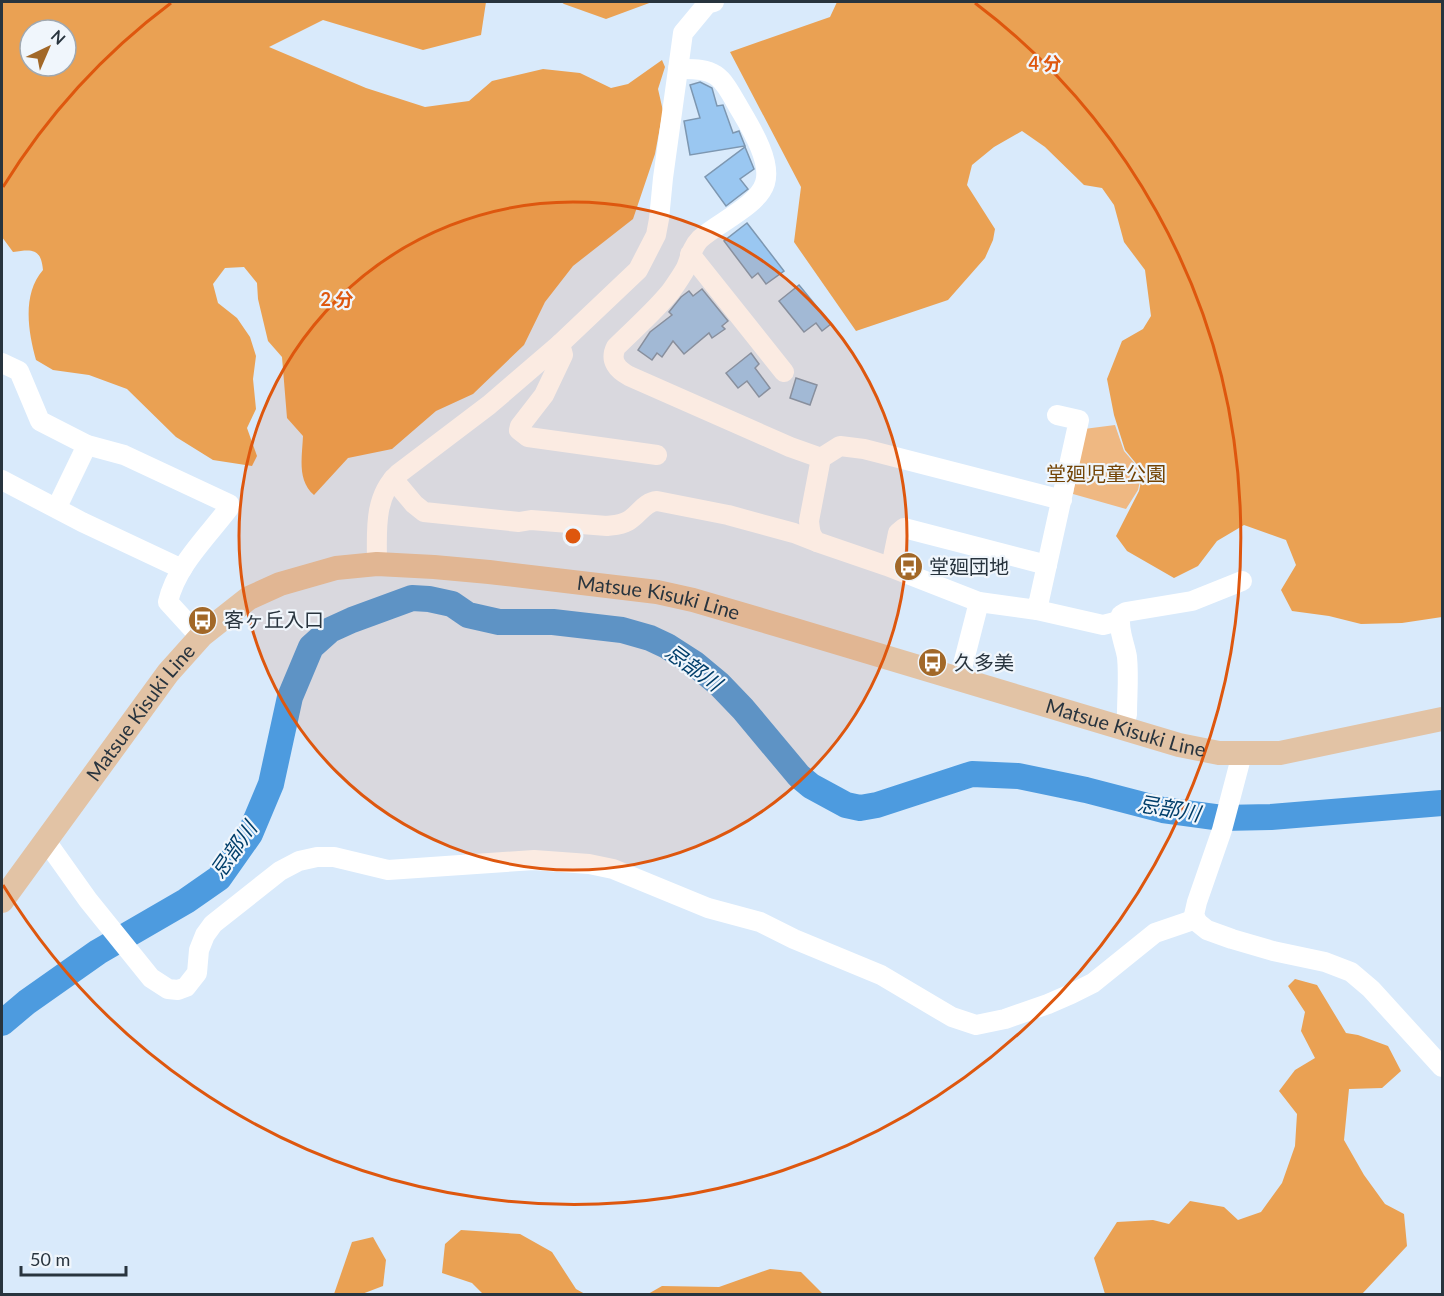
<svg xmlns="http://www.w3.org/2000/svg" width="1444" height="1296" viewBox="0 0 1444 1296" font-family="Lato,'Noto Sans JP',sans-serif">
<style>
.green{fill:#efb882}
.forest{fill:#eaa153;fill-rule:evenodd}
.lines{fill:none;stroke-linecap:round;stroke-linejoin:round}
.river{stroke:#4d9bdf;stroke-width:26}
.building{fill:#9ac7f1;stroke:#7d97b1;stroke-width:1.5}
.minor{stroke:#fff;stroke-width:20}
.major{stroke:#e2c3a5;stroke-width:24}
.ring{fill:none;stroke:#de570e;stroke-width:3}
.labels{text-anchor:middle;stroke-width:4.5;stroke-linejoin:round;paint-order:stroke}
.park-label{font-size:20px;fill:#734405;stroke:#f0f6fc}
.poi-label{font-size:20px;fill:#28343e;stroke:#f0f6fc;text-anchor:start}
.street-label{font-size:20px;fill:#28343e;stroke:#f0f6fc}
.water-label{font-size:21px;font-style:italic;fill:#003e6a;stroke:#f0f6fc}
.centre{fill:#de570e;stroke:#f0f6fc;stroke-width:3}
.ring-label{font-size:18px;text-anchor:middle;font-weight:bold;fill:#de570e;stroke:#f0f6fc;stroke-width:4.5;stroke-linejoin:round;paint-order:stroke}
</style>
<rect width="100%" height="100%" fill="#d9eafb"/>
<path class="green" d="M1115,425L1124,451L1142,472L1138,490L1126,509L1073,494L1084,429Z"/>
<g class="forest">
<path d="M2,2H486L481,35L423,50L323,20L269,47L366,88L425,107L469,101L492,81L543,69L580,73L611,88L628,84L662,60L665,67L658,89L663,111L655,154L633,219L573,266L545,302L524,345L473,394L436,411L392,449L348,458L314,495C297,480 302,458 303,436L287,418L282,357L268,341L258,299L257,283L244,267L225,268L213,284L218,303L237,318L250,337L256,356L253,379L256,409L247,428L257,456L252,466L213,460L176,437L127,389L89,375L53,370L36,360C28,331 22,294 43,270C41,248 32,249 13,252L2,237ZM30,30H66V66H30Z"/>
<path d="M561,2H652L606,19L564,4Z"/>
<path d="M837,2H1442V617L1402,623L1361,624L1329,616L1292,611L1281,590L1296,565L1286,540L1244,525L1217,541L1198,566L1174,578L1127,551L1116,536L1139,491L1143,472L1125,450L1114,415L1107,379L1122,341L1143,329L1151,316L1145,270L1124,242L1114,205L1102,188L1084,185L1045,147L1022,131L994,147L972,165L967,185L995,229L993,240L985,258L948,300L856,331L794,242L801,187L730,52L830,17Z"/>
<path d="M1295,979L1317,985L1346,1033L1358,1035L1388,1046L1401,1071L1382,1088L1349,1089L1344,1140L1364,1175L1385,1204L1404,1214L1407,1246L1362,1294H1105L1094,1258L1117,1222L1153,1220L1169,1224L1190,1201L1224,1207L1238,1220L1261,1212L1282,1183L1295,1146L1297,1114L1279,1091L1295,1070L1315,1058L1301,1031L1305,1012L1288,986Z"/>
<path d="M461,1230L520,1234L552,1252L576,1289L585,1294H483L472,1283L442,1273L445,1244Z"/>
<path d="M373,1237L386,1260L383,1286L362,1294H334L352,1242Z"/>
<path d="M770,1269L801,1272L823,1294H648L662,1286L719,1287Z"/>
</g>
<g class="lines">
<path class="river" d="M2,1023L27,1002L98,952L186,901L219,878L250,834L271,784L290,697L311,647L330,630L352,620L412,598L429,599L452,604L468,615L499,622H553L622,630L650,638L667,646L695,664L719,684L743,709L799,776L811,786L846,805L860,808L877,805L972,774L1018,776L1086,790L1163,810L1222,818L1271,817L1442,803"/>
</g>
<g class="building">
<path d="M700,82L712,88L717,106L723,105L733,133L739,131L745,146L690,155L684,121L700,118L690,85Z"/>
<path d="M745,147L754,169L740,179L748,189L726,206L705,177Z"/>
<path d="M747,223L784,271L766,284L758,273L752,278L724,241Z"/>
<path d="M799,285L831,324L822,331L816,323L804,332L779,301Z"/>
<path d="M702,289L728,321L722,326L725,329L712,338L709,333L684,354L673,341L662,357L657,353L652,360L638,350L650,332L672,315L669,312L681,297L689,291L693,296Z"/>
<path d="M751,353L759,364L755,368L770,388L759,397L747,381L738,388L726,373Z"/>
<path d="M796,378L817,385L810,405L790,398Z"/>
</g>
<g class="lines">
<g class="minor">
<path d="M678,69C716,68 720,74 738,106C749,125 772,160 765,183C758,206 717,223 700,239C692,247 690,258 686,268C682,275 676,284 671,291C655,311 634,329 616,347C609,361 618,370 629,376L790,447L821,458"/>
<path d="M690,254L784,372"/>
<path d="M560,344L563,355L544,395L520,426L519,430L528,437L657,455"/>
<path d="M2,363L19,371L40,421L87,445L124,455L229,504V508C207,537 176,566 168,602L200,637"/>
<path d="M1057,415L1079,420L1037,610L979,602L887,566L817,542C810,536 810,530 809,521L821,458L840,446L864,449L1062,500"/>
<path d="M393,479L414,504L424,512L519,522L531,520L607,526C615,525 621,525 628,521C639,515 644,502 657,501L728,515L794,533L817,542"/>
<path d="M2,480L82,522L182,569"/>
<path d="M57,507L87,445"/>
<path d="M377,564C377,533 373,497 398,474L489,405L560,344L638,270L656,235L659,219L663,178L683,33L707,4L714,2"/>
<path d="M891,567L898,533L904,528L1047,565"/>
<path d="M1037,610L1103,625L1119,621"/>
<path d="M959,680L979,602"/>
<path d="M1127,715C1127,696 1129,676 1127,657C1125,644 1117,628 1121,615L1126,612L1192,601L1242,581"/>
<path d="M1242,754L1222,830L1197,902L1194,915L1197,922L1207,930L1232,939L1273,951L1325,962L1351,972L1371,989L1442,1067"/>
<path d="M46,841L88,900L151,978L168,989L178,990L186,987L197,973L199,950L205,935L213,924L280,871L299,861L317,857H334L388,870L534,860L589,864L613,869L708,908L760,922L794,939L881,975L952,1017L976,1025L1005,1019L1048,1004L1071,994L1093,983L1155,933L1196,919"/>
</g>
<path class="major" id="s1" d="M2,901L168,673L202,635L249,598L280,584L336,568L377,564L434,567L489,572L657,592L693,600L785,627L1179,745L1219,753H1280L1442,719"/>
</g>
<circle cx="573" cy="536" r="334" fill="#de570e" fill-opacity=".12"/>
<g class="ring">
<circle cx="573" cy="536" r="334"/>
<path d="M3 187A668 668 0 0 1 171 3M975 3A668 668 0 1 1 3 885"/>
</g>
<defs>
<symbol id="bus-disc" viewBox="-11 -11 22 22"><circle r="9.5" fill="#a26828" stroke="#f0f6fc"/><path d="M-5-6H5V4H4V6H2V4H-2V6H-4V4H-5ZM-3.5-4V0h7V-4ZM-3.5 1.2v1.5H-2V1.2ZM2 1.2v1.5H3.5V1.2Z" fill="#fff"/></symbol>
</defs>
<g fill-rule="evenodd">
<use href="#bus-disc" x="892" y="550" width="33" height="33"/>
<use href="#bus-disc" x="186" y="604" width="33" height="33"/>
<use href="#bus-disc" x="916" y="646" width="33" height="33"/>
</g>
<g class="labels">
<g class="park-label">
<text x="1106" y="481">堂廻児童公園</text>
</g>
<g class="poi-label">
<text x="929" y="574">堂廻団地</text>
<text x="224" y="627">客ヶ丘入口</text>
<text x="954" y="670">久多美</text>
</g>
<g class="street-label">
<text dy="7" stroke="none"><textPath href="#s1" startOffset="810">Matsue Kisuki Line</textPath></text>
<text dy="7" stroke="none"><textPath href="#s1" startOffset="234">Matsue Kisuki Line</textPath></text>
<text dy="7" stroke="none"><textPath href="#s1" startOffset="1296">Matsue Kisuki Line</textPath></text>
</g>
<g class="water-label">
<text transform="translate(693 668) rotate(36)" y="7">忌部川</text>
<text transform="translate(1169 809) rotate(10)" y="7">忌部川</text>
<text transform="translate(234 850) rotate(-55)" y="7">忌部川</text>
</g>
</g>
<circle cx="573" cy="536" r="9" class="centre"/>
<g class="ring-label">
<text x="1045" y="70">4 分</text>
<text x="337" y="306">2 分</text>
</g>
<rect width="1444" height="1296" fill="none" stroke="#28343e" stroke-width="6"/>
<g transform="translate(48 48) rotate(44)"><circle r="28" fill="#f0f6fc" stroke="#a0a8b0" stroke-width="1.5"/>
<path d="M0-4.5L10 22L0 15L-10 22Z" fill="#a26828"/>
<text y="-9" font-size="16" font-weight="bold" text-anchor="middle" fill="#28343e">N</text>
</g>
<path d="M21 1266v9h105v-9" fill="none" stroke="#28343e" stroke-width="3"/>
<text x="30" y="1266" font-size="18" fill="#28343e" stroke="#f0f6fc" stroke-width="4.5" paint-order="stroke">50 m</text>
</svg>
